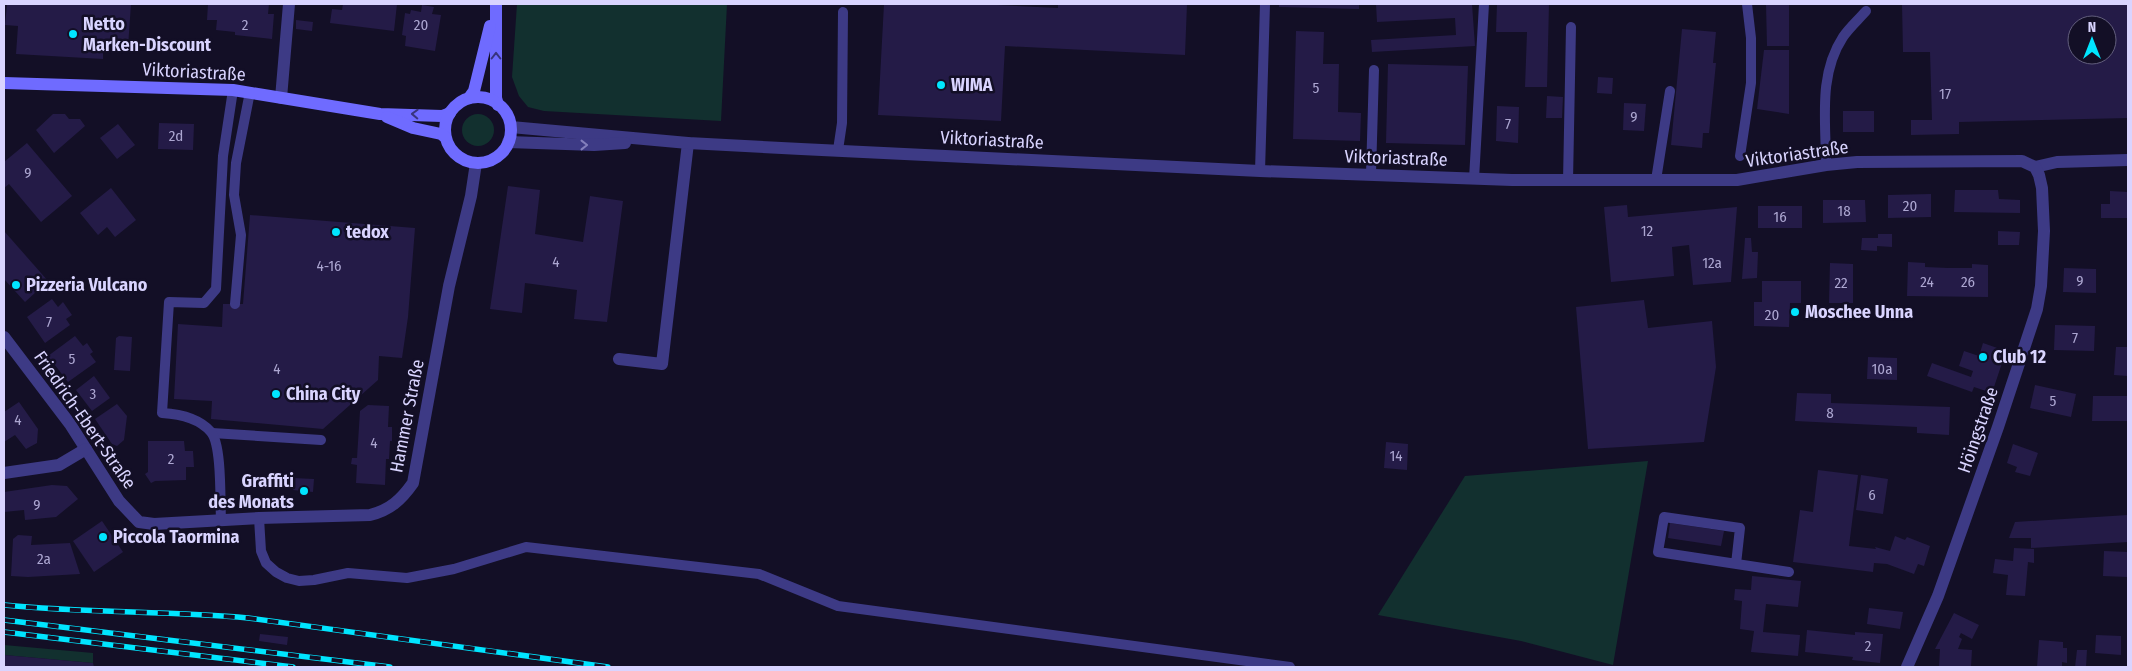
<svg xmlns="http://www.w3.org/2000/svg" width="2132" height="671" viewBox="0 0 2132 671" font-family="'Fira Sans Condensed',sans-serif">
<style>
.green{fill:#12302f}
.building{fill:#241b47;fill-rule:evenodd}
.lines{fill:none;stroke-linecap:round;stroke-linejoin:round}
.service{stroke:#3d3a85;stroke-width:10}
.minor{stroke:#3d3a85;stroke-width:12}
.tertiary{stroke:#3d3a85;stroke-width:12}
.secondary{stroke:#6f6bff;stroke-width:12}
.rail-casing{stroke:#00e5ff;stroke-width:5.5}
.rail{stroke:#130f26;stroke-width:4;stroke-dasharray:11;stroke-linecap:butt}
.oneway{stroke:#38347d}
.oneway2{stroke:#837fbc}
.poi-dot{fill:#00e5ff;stroke:#130f26;stroke-width:2}
.labels{text-anchor:middle;stroke-width:5;stroke-linejoin:round;paint-order:stroke}
.number-label{font-size:15px;fill:#aca6d1}
.poi-label{font-size:18px;font-weight:bold;fill:#d9d4ff;stroke:#130f26;text-anchor:start}
.street-label{font-size:18px;fill:#d9d4ff;stroke:#130f26}
</style>
<rect width="100%" height="100%" fill="#130f26"/>
<g class="green">
<path d="M517,4H727L721,121L544,111L528,107L519,96L512,77Z"/>
<circle cx="478" cy="130" r="16"/>
<path d="M1648,461L1613,665L1521,641L1378,615L1465,476Z"/>
<path d="M4,645L93,653V663L4,655Z"/>
</g>
<g class="building">
<path d="M7,4H131L128,47L103,46V59L16,54L18,26L5,25Z"/>
<path d="M208,4H269L268,14H274L272,39L235,35V32L216,30L217,20H207Z"/>
<path d="M343,4H397L394,31L330,23L332,9L342,10Z"/>
<path d="M884,4H976L1058,8V4H1187L1185,55L1005,46L1001,121L878,115Z"/>
<path d="M1279,4H1359V9L1279,7Z"/>
<path d="M1376,4H1472L1475,46L1372,52L1371,40L1456,35L1455,18L1377,22Z"/>
<path d="M1497,4H1549L1547,87H1525L1527,32H1496Z"/>
<path d="M1766,4H1789V46H1767Z"/>
<path d="M1902,4H2128V118L1959,122V134L1911,135V120H1932L1930,52H1903ZM2077,25H2107V55H2077Z"/>
<path d="M422,5L434,7L432,14L441,15L435,51L405,46L406,36L402,35L405,13L410,14L411,10L421,12Z"/>
<path d="M296,20L313,22L312,31L296,29Z"/>
<path d="M1682,29L1716,32L1713,63H1716L1709,133H1703L1702,148L1671,145Z"/>
<path d="M1296,31L1324,32L1323,64H1339L1338,112L1361,113L1360,141L1293,139Z"/>
<path d="M1764,50H1789V114L1757,109Z"/>
<path d="M1388,64L1468,66L1465,145L1386,143Z"/>
<path d="M1598,77L1613,78L1612,94L1597,93Z"/>
<path d="M1547,96L1563,97L1562,118H1546Z"/>
<path d="M1624,103L1646,104L1644,131L1623,130Z"/>
<path d="M1497,106L1519,107L1518,143L1496,141Z"/>
<rect x="1843" y="111" width="31" height="21"/>
<path d="M53,114H65L69,119H80L85,126L54,153L36,130Z"/>
<path d="M159,123L194,124L193,150L158,149Z"/>
<path d="M118,124L135,145L117,159L100,138Z"/>
<path d="M27,143L72,196L41,222L9,184L4,188V162Z"/>
<path d="M508,186L540,190L535,234L583,242L590,196L623,201L607,322L574,319L577,290L525,283L522,313L490,309Z"/>
<path d="M111,188L136,220L115,237L107,227L98,235L80,213Z"/>
<path d="M1955,190H1998L1999,199L2020,200V213L1954,212Z"/>
<path d="M2110,191L2128,192V218H2101V204H2110Z"/>
<path d="M1931,194V217L1888,218V195Z"/>
<path d="M1823,200H1865L1866,222L1823,223Z"/>
<path d="M1627,205L1628,217L1737,207L1731,282L1693,285L1689,245L1672,247L1674,276L1611,282L1604,207Z"/>
<rect x="1758" y="206" width="44" height="22"/>
<path d="M250,215L415,228L408,317L402,358L379,356L378,380L323,429L211,419L212,401L174,399L178,324L222,327L223,304H243Z"/>
<path d="M4,231L48,281L25,302L4,279Z"/>
<path d="M1998,231L2020,232L2019,245H1998Z"/>
<path d="M1878,234H1892V247L1877,246V251L1861,250L1862,238H1878Z"/>
<path d="M1745,238H1751L1752,252H1758L1757,278L1742,279Z"/>
<path d="M1908,262L1925,263V267L1948,268H1972V264L1988,265V297L1907,296Z"/>
<path d="M1830,263L1853,264V303H1829Z"/>
<path d="M2064,268L2096,269V293L2063,292Z"/>
<path d="M1762,281H1801V303H1790L1789,327L1754,326V302H1762Z"/>
<path d="M52,299L58,307L63,302L72,315L66,319L70,325L45,343L27,317Z"/>
<path d="M1644,300L1648,328L1712,321L1716,367L1704,442L1588,449L1576,307Z"/>
<path d="M2055,325L2095,326L2094,351L2054,350Z"/>
<path d="M75,336L83,346L87,343L93,352L90,354L96,362L68,382L48,356Z"/>
<path d="M119,336L132,337L130,371L114,370L116,338Z"/>
<path d="M1983,343L2006,351L1992,393L1974,387L1972,392L1927,376L1932,363L1971,377L1973,371L1959,366L1964,351L1979,356Z"/>
<path d="M2116,347H2128V376L2114,375Z"/>
<path d="M1868,357L1897,358V380L1867,379Z"/>
<path d="M94,376L110,398L92,411L76,390Z"/>
<path d="M2035,385L2076,394L2071,417L2030,408Z"/>
<path d="M1797,393L1831,394V403L1950,407L1949,435L1917,433V427L1795,421Z"/>
<path d="M2093,396H2128V421H2092Z"/>
<path d="M19,402L38,429L37,443L26,449L15,435L4,442V412Z"/>
<path d="M117,404L127,416L124,440L117,446L112,444L95,419Z"/>
<path d="M368,405L389,406L388,427H392V441H390L389,459H386L385,485L356,483L357,465L351,464L352,458H357L360,411Z"/>
<path d="M148,441H184L185,451H193L194,467H186V480L155,481L151,483L145,474L148,472Z"/>
<path d="M1386,442L1408,444L1407,470L1384,468Z"/>
<path d="M2013,444L2038,453L2030,476L2015,472L2017,467L2007,463Z"/>
<path d="M1818,470L1858,475L1849,546L1876,549L1875,547L1890,551L1895,536L1905,540L1907,537L1930,546L1924,566L1918,564L1914,574L1887,564L1874,563L1873,572L1793,562L1800,510L1813,512Z"/>
<path d="M1861,475L1888,479L1883,514L1856,510Z"/>
<path d="M293,478L314,479L313,492L293,490Z"/>
<path d="M52,485L67,486L78,499L56,517L25,520L24,510L4,512V492Z"/>
<path d="M2128,515V542L2031,548V538H2009L2015,522Z"/>
<path d="M102,521L123,552L94,572L73,541Z"/>
<path d="M1670,523L1724,531L1721,546L1668,538Z"/>
<path d="M18,535L32,536L31,545L70,543L80,574L28,577L11,576L13,539Z"/>
<path d="M2014,548L2034,549V563L2028,562L2025,596L2006,595L2008,575L1993,573L1995,559L2013,561Z"/>
<path d="M2104,551L2128,552L2127,577L2103,576Z"/>
<path d="M1752,576L1801,581L1798,607L1766,604L1763,632L1800,635L1798,656L1751,652L1754,631L1740,629L1742,601L1734,600L1735,589L1751,590Z"/>
<path d="M1869,608L1903,612L1900,629L1867,624Z"/>
<path d="M1954,613L1979,625L1972,639L1961,633L1959,637L1962,639L1958,649L1972,650L1971,667H1939L1940,649H1935Z"/>
<path d="M1807,630L1855,635V632L1883,634L1880,663L1852,660L1853,657L1805,652Z"/>
<path d="M260,634L288,637L287,645L259,641Z"/>
<path d="M2096,635L2121,636V655L2095,653Z"/>
<path d="M2039,640L2063,642V648H2067V663L2062,662V667H2037Z"/>
<path d="M2077,650H2087L2086,667H2075Z"/>
<path d="M4,655L93,663L94,667H4Z"/>
</g>
<g class="lines">
<g class="service">
<path d="M838,150L842,123L843,12"/>
<path d="M1740,156L1751,83V38L1747,4"/>
<path d="M1826,165C1826,121 1818,75 1843,37C1849,28 1858,20 1866,11"/>
<path d="M1260,171L1265,4"/>
<path d="M1371,174L1374,70"/>
<path d="M1474,179L1484,4"/>
<path d="M1656,180L1670,91"/>
<path d="M1568,181L1571,27"/>
<path d="M235,304L241,235L234,195L236,163L250,92"/>
<path d="M212,433L321,440"/>
<path d="M259,518L261,551L266,563L276,572L287,578L299,581L314,580L348,573L407,578L454,569L526,547L759,574L838,606L1290,667"/>
<path d="M221,520C220,501 222,445 211,432C199,418 180,414 162,413L169,302L204,303L216,289L223,156L233,90"/>
<path d="M1736,564L1740,528L1664,517L1658,552L1789,572"/>
</g>
<g class="minor">
<path d="M281,98L289,4"/>
<path d="M2035,167L2057,162L2128,160"/>
<path d="M4,337L70,424L119,501L139,522L154,524L259,518L370,515C390,510 401,500 413,483L449,286L471,196L476,163"/>
<path d="M619,359L662,364L688,143"/>
<path d="M4,473L59,465L86,449"/>
</g>
<g class="tertiary">
<path d="M511,127L688,143L801,149L1260,171L1512,180H1737L1826,165L1857,162L2022,161L2035,167L2039,175L2042,188L2044,231L2041,286L2037,309L1998,427L1938,596L1907,667"/>
<path d="M508,142L594,145L625,143"/>
</g>
<g class="secondary">
<path d="M496,4V98L498,105"/>
<path d="M4,83L233,90L380,114L442,116L450,113"/>
<circle cx="478" cy="130" r="33"/>
<path d="M469,98L474,91L490,26"/>
<path d="M387,117L413,128L441,134L445,137"/>
</g>
<defs>
<g id="rail">
<path d="M4,605C85,613 167,611 248,618L608,667"/>
<path d="M4,620L390,667"/>
<path d="M4,632L293,667"/>
</g>
</defs>
<use href="#rail" class="rail-casing"/>
<use href="#rail" class="rail"/>
</g>
<defs><path id="oneway-chevron" d="M-2-3.5L2.5 0L-2 3.5" fill="none" stroke-width="1.6" stroke-linecap="round" stroke-linejoin="round" transform="scale(1.25)"/></defs>
<g class="oneway">
<use href="#oneway-chevron" transform="translate(496 56) rotate(-90)"/>
<use href="#oneway-chevron" transform="translate(415 114) rotate(-178)"/>
</g>
<use class="oneway2" href="#oneway-chevron" transform="translate(584 145)"/>
<g class="poi-dot">
<circle cx="73" cy="34" r="5"/>
<circle cx="941" cy="85" r="5"/>
<circle cx="336" cy="232" r="5"/>
<circle cx="16" cy="285" r="5"/>
<circle cx="1795" cy="312" r="5"/>
<circle cx="1983" cy="357" r="5"/>
<circle cx="276" cy="394" r="5"/>
<circle cx="304" cy="491" r="5"/>
<circle cx="103" cy="537" r="5"/>
</g>
<g class="labels">
<g class="number-label">
<text x="245" y="30">2</text>
<text x="421" y="30">20</text>
<text x="1316" y="93">5</text>
<text x="1945" y="99">17</text>
<text x="1634" y="122">9</text>
<text x="1508" y="129">7</text>
<text x="176" y="141">2d</text>
<text x="28" y="178">9</text>
<text x="1910" y="211">20</text>
<text x="1844" y="216">18</text>
<text x="1780" y="222">16</text>
<text x="1647" y="236">12</text>
<text x="556" y="267">4</text>
<text x="1712" y="268">12a</text>
<text x="329" y="271">4-16</text>
<text x="2080" y="286">9</text>
<text x="1927" y="287">24</text>
<text x="1968" y="287">26</text>
<text x="1841" y="288">22</text>
<text x="1772" y="320">20</text>
<text x="49" y="327">7</text>
<text x="2075" y="343">7</text>
<text x="72" y="364">5</text>
<text x="277" y="374">4</text>
<text x="1882" y="374">10a</text>
<text x="93" y="399">3</text>
<text x="2053" y="406">5</text>
<text x="1830" y="418">8</text>
<text x="18" y="425">4</text>
<text x="374" y="448">4</text>
<text x="1396" y="461">14</text>
<text x="171" y="464">2</text>
<text x="1872" y="500">6</text>
<text x="37" y="510">9</text>
<text x="44" y="564">2a</text>
<text x="1868" y="651">2</text>
</g>
<g class="poi-label">
<text x="83" y="30">Netto<tspan x="83" dy="21">Marken-Discount</tspan></text>
<text x="951" y="91">WIMA</text>
<text x="346" y="238">tedox</text>
<text x="26" y="291">Pizzeria Vulcano</text>
<text x="1805" y="318">Moschee Unna</text>
<text x="1993" y="363">Club 12</text>
<text x="286" y="400">China City</text>
<text x="294" y="487" text-anchor="end">Graffiti<tspan x="294" dy="21">des Monats</tspan></text>
<text x="113" y="543">Piccola Taormina</text>
</g>
<g class="street-label">
<text transform="translate(194 72) rotate(3)" y="6">Viktoriastraße</text>
<text transform="translate(992 140) rotate(3)" y="6">Viktoriastraße</text>
<text transform="translate(1797 154) rotate(-8)" y="6">Viktoriastraße</text>
<text transform="translate(1396 158) rotate(2)" y="6">Viktoriastraße</text>
<text transform="translate(407 416) rotate(-79)" y="6">Hammer Straße</text>
<text transform="translate(85 420) rotate(55)" y="6">Friedrich-Ebert-Straße</text>
<text transform="translate(1978 430) rotate(-71)" y="6">Höingstraße</text>
</g>
</g>
<rect width="2132" height="671" fill="none" stroke="#d9d4ff" stroke-width="10"/>
<g transform="translate(2092 40)"><circle r="24" fill="#130f26" stroke="#625e7d"/>
<path d="M0-4L9 19L0 12L-9 19Z" fill="#00e5ff"/>
<text y="-8" font-size="14" font-weight="bold" text-anchor="middle" fill="#d9d4ff">N</text>
</g>
</svg>
